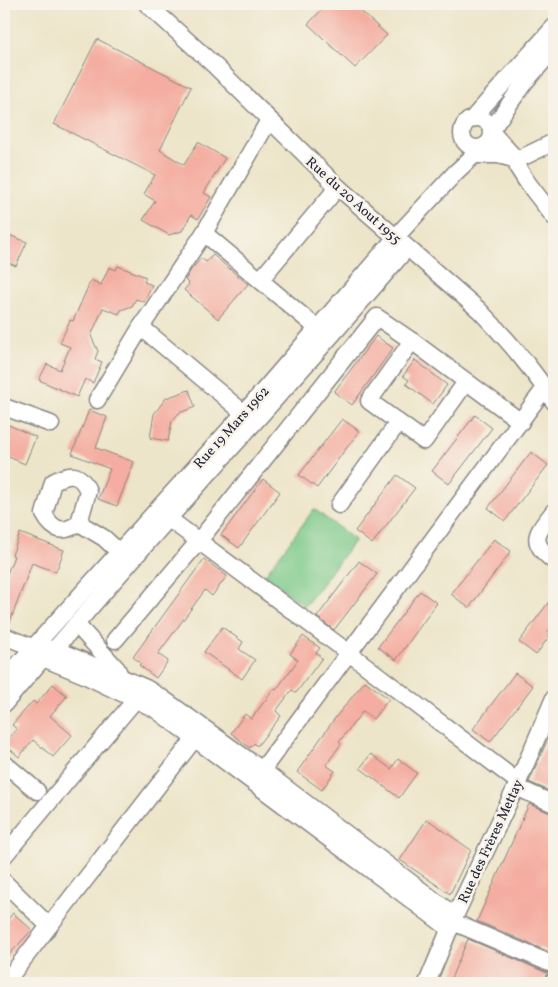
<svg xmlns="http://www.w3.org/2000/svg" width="558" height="987" viewBox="0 0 558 987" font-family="Vollkorn,serif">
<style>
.green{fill:#7ac988;stroke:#4e7662}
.building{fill:#f4ada0}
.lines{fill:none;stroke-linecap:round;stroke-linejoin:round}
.minor-casing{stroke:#888482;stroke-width:19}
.minor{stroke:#fff;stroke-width:16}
.labels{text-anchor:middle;stroke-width:5;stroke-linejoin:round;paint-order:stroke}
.street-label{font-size:14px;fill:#22223b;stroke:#f7f3e8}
</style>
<rect width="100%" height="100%" fill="#f7f3e8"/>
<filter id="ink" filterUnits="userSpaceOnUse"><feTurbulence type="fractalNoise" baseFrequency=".02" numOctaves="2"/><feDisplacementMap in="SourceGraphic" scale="10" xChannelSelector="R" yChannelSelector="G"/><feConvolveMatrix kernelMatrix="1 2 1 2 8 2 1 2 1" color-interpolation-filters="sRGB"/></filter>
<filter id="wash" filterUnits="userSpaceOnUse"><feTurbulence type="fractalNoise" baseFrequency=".0096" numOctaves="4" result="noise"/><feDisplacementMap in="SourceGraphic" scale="20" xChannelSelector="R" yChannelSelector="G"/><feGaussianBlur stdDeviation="1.12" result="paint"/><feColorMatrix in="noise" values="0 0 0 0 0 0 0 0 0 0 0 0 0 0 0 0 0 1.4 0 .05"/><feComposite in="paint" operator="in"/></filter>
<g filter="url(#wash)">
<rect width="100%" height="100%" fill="#ede5c9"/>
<path class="green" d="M314,509L355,540L305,606L264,576Z"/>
<g id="blocks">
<g class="building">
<path d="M327,4H353L387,35L355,68L308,24Z"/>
<path d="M97,39L191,87L160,150L184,165L198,142L225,158L204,193L211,197L198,219L191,215L182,231L169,235L143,220L155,201L144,194L155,175L54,124Z"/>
<path d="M4,233L27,242L16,266L4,261Z"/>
<path d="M213,255L248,284L218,319L184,290L189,284L185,280L191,270L201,258L206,262Z"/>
<path d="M118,266L146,277L144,282L152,285L144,302L136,299L132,306L121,310L119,314L103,308L91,336L98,351L95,359L102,362L93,383L85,379L77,397L39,380L47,364L60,370L70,347L60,343L70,320L73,321L91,280L101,285L109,267L116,270Z"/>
<path d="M376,336L393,348L352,405L334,392Z"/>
<path d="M415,360L447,385L433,404L406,384L409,380L403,376Z"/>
<path d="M189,390L195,407L179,413L172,421L168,441L150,438L154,414L166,398Z"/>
<path d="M89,410L107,417L96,448L134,462L117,506L98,499L110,469L72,454Z"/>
<path d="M475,415L492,428L449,484L432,471Z"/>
<path d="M342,419L359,431L317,488L299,475Z"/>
<path d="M4,423L36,437L25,464L4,455Z"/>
<path d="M531,452L548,465L505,521L488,508Z"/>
<path d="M397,475L415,488L372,544L355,531Z"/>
<path d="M263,479L280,492L239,548L221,535Z"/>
<path d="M20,533L64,550L56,572L32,563L8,627L4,626V582L14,556L12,555Z"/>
<path d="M494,539L511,551L469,608L451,594Z"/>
<path d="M204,559L227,576L212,596L205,590L158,654L168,661L156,678L139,665L141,663L133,657Z"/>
<path d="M359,561L377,574L334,630L317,617Z"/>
<path d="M420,591L437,603L396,660L378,647Z"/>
<path d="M554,595V624L547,633L550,635L536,655L519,642Z"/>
<path d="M222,627L243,642L239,649L255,660L242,679L204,652Z"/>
<path d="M303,636L320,648L316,653L322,658L296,693L292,690L276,711L281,716L257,746L254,743L250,748L231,733L245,714L251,719L274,689L276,690L298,660L290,654Z"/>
<path d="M515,673L533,686L490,742L473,729Z"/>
<path d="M365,681L389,699L373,719L363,711L339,742L341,744L326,765L335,771L322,790L297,772L335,718Z"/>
<path d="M53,684L67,696L50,716L72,735L53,757L33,740L19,757L4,744L17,729L12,725L33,701L36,704Z"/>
<path d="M554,725V793L529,782Z"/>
<path d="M371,754L391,769L398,759L417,773L399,798L360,768Z"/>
<path d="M529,804L550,813L554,814V954L477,921Z"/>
<path d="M427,819L471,850L450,894L400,860Z"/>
<path d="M13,913L32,930L4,960V924Z"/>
<path d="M468,939L547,973L542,983H449Z"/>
</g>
</g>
</g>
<g filter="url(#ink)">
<use href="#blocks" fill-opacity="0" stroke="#888482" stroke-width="1"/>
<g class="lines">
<defs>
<g id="minor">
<path d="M147,4L214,65L338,187L479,310C506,338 533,369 554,402"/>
<circle cx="477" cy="133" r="15"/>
<path d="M472,119L554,27"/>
<path d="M492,129L524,83L554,49"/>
<path d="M493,134L517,160L518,168L527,182L554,217"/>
<path d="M474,155H499L517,160L554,142"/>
<path d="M204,233L317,328"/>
<path d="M260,280L338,187"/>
<path d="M141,327L251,419"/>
<path d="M412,341L369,401L424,441L466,382"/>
<path d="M97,400L141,327L204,233L269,120"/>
<path d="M4,407L51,424"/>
<path d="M339,505L398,423"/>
<path d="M554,511C537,533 527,541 554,561"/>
<path d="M161,513L349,653L518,782"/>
<path d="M79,523C63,534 53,531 44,514L53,482C70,473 80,472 88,491L79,523L104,538L118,551"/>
<path d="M76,624L117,669L121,678"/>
<path d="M4,636L32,647L55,649L146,688L162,698L262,770L455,916"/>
<path d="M115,640L198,542L377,317L412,341L521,422"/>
<path d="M38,652L43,658L82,674L155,709L450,929"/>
<path d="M4,680L244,413L404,228L456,172L484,146"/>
<path d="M4,704L43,658L55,649C170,513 292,384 407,248"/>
<path d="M4,763L37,791"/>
<path d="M262,770L545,388"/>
<path d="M516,787L554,804"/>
<path d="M4,856L136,699"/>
<path d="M4,882L49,926"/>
<path d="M453,922L554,965"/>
<path d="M5,983L195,738"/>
<path d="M427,983L455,916L516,787L554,698"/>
<path d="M553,983L554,981"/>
</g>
</defs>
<use href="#minor" class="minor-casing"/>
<use href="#minor" class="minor"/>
</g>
</g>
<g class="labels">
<g class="street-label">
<text transform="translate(354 200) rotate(42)" y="5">Rue du 20 Aout 1955</text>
<text transform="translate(231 427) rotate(-48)" y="5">Rue 19 Mars 1962</text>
<text transform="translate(490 841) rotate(-65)" y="5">Rue des Frères Mettay</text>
</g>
</g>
<rect width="558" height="987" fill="none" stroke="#f7f3e8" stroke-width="20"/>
</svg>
